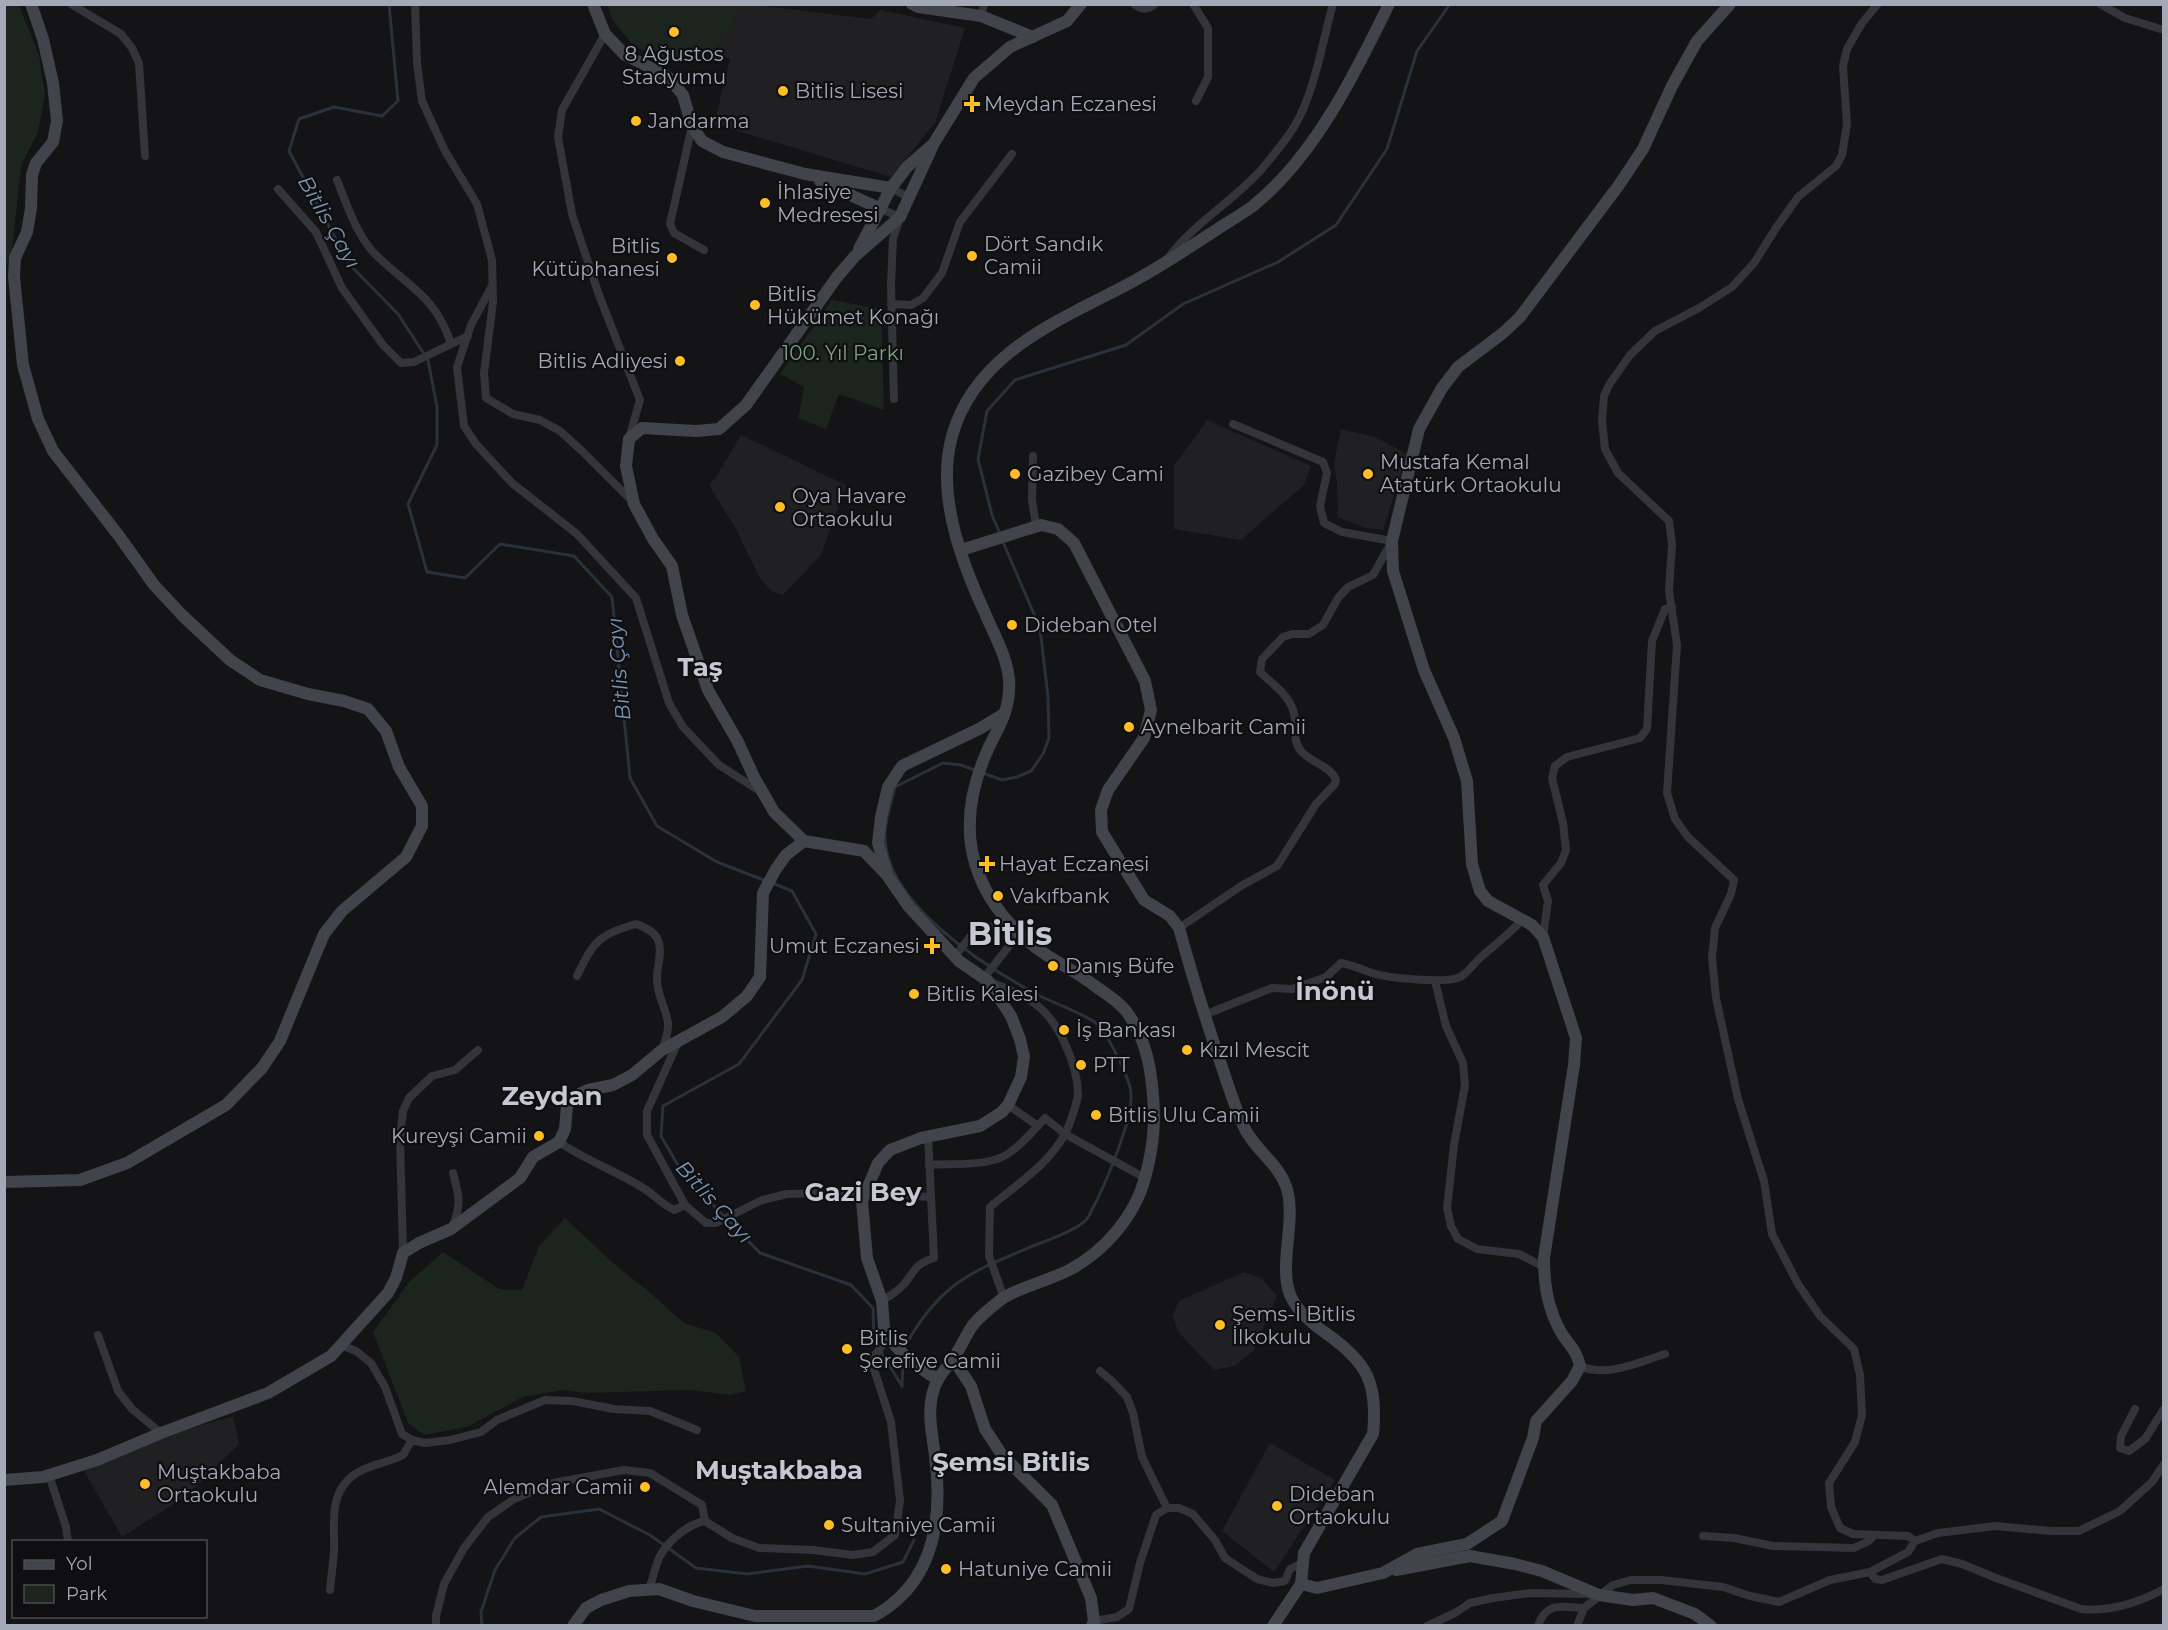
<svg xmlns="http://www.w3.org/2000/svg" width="2168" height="1630" viewBox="0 0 2168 1630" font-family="Montserrat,sans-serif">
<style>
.built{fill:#201f22}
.green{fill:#1b241d}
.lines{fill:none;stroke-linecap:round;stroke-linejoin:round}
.stream{stroke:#29323a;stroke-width:3}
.street{stroke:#34353b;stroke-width:8}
.secondary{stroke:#42444b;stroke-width:12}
.poi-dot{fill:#fdbd24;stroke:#0f0e10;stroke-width:2}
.labels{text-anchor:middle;stroke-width:4.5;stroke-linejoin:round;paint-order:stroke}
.poi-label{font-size:20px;fill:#a4a9b7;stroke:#0f0e10;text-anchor:start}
.park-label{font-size:20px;fill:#7aa37e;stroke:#0f0e10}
.water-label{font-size:21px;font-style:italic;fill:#7996b4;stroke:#0f0e10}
.district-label{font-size:26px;font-weight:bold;fill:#c5c8d2;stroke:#0f0e10}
.town-label{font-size:32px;font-weight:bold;fill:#c5c8d2;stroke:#0f0e10}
</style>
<rect width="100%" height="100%" fill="#141315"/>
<g class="built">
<path d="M743,5H756L871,19L880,10L965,28L935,123L891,177L714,124L730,59L715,52Z"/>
<path d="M1207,420L1311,466L1304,485L1241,540L1174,529V466Z"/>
<path d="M1341,429L1375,437L1407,454L1383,530L1365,528L1338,517L1337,484L1334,463Z"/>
<path d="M741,435L846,485L821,555L783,595L771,591L760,578L736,529L709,485L716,477Z"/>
<path d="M1244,1272L1262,1279L1277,1296L1254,1350L1235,1366L1214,1370L1180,1334L1172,1317L1179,1301Z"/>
<path d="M233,1416L239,1444L185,1497L122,1537L84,1471L168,1435Z"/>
<path d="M1270,1443L1335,1480L1274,1572L1222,1531Z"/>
</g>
<g class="green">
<path d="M5,5H19L39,55L45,94L38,132L21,166L12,251L5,269Z"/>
<path d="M607,5V4L743,5L715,52L684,59H659L632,44L613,21Z"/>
<path d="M832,300L881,309L884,410L839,394L826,429L798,418L804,387L780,374Z"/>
<path d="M565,1218L613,1263L647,1290L684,1323L716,1333L739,1357L746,1391L730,1395L690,1390L588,1393L563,1390L523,1397L467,1427L424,1435L408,1423L373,1332L410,1281L443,1252L499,1289L522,1290L539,1246Z"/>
</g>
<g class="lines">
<g class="stream">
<path d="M389,4L398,101L382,116L334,107L299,119L289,151L349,264L398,314L428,360L437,407V445L408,504L427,572L465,578L500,544L574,556L612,597L630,778L657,826L717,862L766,881"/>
<path d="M1001,536L992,515L978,459L987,411L1015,380L1126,345L1183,304L1278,262L1336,225L1387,149L1417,51L1450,4"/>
<path d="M983,773L1002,780L1017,777L1031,771L1043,754L1049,738L1048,697L1040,628L1003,542"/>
<path d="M772,883L792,891L816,934L802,980L739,1064L663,1106L661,1136L683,1174L760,1253L851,1285L873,1308L874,1341L902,1386"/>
<path d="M903,1350C939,1283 970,1272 1038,1244C1051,1239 1077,1230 1086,1220C1090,1216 1092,1209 1095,1204C1104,1186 1111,1169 1118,1150C1124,1132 1132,1112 1131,1093C1130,1079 1108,1034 1097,1024C1087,1015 1054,1003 1040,996C987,968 881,902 885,832C886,817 891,802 895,787L943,763L961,765L977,771"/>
<path d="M902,1386L903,1360"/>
<path d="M482,1626L481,1612L495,1570L515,1538L541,1517L599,1509L650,1535L696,1568L747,1574L808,1566L865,1574L903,1562L914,1540"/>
</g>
<g class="street">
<path d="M71,4L121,34L132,48L139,63L145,156"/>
<path d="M415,4L417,63L422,101L445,151L477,204L492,260L493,302L484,373L486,398L513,414L540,420L560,431L582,451L632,501"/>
<path d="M1134,4C1141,10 1148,10 1155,4"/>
<path d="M1193,4L1208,28V77L1196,101"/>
<path d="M2100,4L2125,18L2164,30"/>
<path d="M981,16L984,4"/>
<path d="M605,34L562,110L558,137L572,214L599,295L640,400L629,438"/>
<path d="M692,126L670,224L674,233L704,250"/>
<path d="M337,180C347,205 356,234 375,254C407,286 436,296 451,344"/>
<path d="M891,188L910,198"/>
<path d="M278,189L316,232L342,288L383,345L401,363L414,362L468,336"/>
<path d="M881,209L900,217L893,239L891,285L894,399"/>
<path d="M1168,258C1193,224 1232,202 1261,170C1272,157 1285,141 1294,127C1315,92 1322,43 1333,4"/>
<path d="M492,286L471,325L457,367L464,426L476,444L512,483L577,534L636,598L669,703L683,727L719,765L761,792"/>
<path d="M891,304L911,305L923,298L942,273L960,222L1012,154"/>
<path d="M1033,456L1032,500L1036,526"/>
<path d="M1179,928L1241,886L1277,866L1316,804L1335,784L1336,780C1331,766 1310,762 1301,751C1291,740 1298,723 1293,710C1288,694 1272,684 1260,672L1262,659L1283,637L1292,634H1309L1323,625L1338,598L1348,587L1373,575L1392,541L1342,532L1324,523L1320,506L1327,473L1323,462L1233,424"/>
<path d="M1543,937L1548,901L1543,885L1561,863L1566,850L1563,823L1552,778L1555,766L1567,757L1640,738L1647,729L1652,641L1665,609L1672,607"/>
<path d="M955,956L973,933L1008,921"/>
<path d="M577,976C593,942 599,934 636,924C644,927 654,931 658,940C663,952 657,966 657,977C656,994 666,1007 668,1023C669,1032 665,1041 662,1050"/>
<path d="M984,978L1020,932"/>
<path d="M989,981C1004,988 1020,993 1034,1003C1059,1020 1078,1066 1078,1095C1077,1103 1069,1127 1065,1134C1048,1165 1016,1185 990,1207L989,1256L1004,1298"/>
<path d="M1435,981L1446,1026L1463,1063L1465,1085L1454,1145L1447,1208L1451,1226L1458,1239L1477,1249L1519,1254L1544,1267"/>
<path d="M1204,1015L1272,988L1292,989L1326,977L1341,963C1352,965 1361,969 1372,973C1387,978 1447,984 1460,977C1468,973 1474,963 1481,957C1496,944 1508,935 1522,920"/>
<path d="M678,1042L647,1111V1135L685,1205L706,1223H716L762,1200L787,1194L864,1192L930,1197"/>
<path d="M1008,1105L1038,1126"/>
<path d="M559,1142C585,1160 616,1171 643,1188C655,1195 660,1203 674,1210L685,1205"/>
<path d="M929,1165C954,1163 991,1168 1012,1151C1024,1142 1035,1129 1045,1118L1065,1134L1145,1178"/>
<path d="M452,1227C462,1205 459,1195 453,1173"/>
<path d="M403,1253L400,1138L403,1111L409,1098L432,1076L455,1070L478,1050"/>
<path d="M882,1301C889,1296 900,1290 905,1283C916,1269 915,1264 934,1258L928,1136"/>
<path d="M98,1335L118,1391L132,1409L161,1433"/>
<path d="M341,1345L356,1351L371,1363L385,1387L402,1434L412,1440L425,1443L450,1440L481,1432L497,1420L545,1400L572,1401L614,1409L650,1411L697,1430"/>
<path d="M1580,1366C1607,1378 1639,1362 1665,1354"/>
<path d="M1100,1371L1112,1381L1127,1397L1133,1413L1142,1457L1167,1508"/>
<path d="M2135,1409L2121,1436L2120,1448L2129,1451L2145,1439L2164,1409"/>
<path d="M49,1475L66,1527L68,1542"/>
<path d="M1703,1536L1734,1538L1773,1546L1854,1548L1869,1541L1874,1535"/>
<path d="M1915,1541L1938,1533L1995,1526L2051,1531H2079L2120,1511L2152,1482L2164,1464"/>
<path d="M1870,1572L1875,1579L1882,1580L1942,1559L1962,1564L1996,1578L2081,1609C2111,1612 2138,1603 2164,1589"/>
<path d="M649,1589C653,1579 655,1566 660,1556C669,1540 688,1524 705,1521L732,1538L759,1548L813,1550L853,1555L873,1552L895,1535L900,1501L891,1422L873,1366L875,1355L888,1338"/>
<path d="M330,1590C331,1578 333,1565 334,1552C335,1529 329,1498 348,1480C362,1465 386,1464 403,1455L412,1440"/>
<path d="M1094,1621L1117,1617L1129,1609L1140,1563L1156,1515L1167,1508H1179L1193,1514L1215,1540L1225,1558L1257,1579L1273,1583L1285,1581L1290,1569L1302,1563"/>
<path d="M436,1626V1616L444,1584L464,1548L488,1517L514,1499L553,1483L624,1470L650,1473L702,1505L705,1521"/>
<path d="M1427,1626L1455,1613L1470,1603L1493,1598L1530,1593L1593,1594"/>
<path d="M1538,1626C1546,1601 1562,1607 1584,1608"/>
<path d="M1577,1626L1584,1608L1613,1585L1631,1580H1661L1723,1587L1750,1596L1779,1602L1830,1580L1870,1572L1908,1552L1915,1541L1908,1536L1853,1534L1840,1528L1831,1507L1829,1483L1855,1442L1862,1415L1860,1375L1854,1349L1820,1316L1798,1284L1772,1234L1764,1181L1738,1099L1716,998L1712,957L1715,928L1731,894L1734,880L1688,837L1675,819L1667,793L1677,645L1669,591L1672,544L1669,521L1618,473L1605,449L1602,421L1604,396L1609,385L1630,355L1655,331L1699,308L1732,287L1754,263L1776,228L1798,197L1836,166L1842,155L1847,124L1843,66L1847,49L1862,23L1878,4"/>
</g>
<g class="secondary">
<path d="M593,4L605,34L625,55L667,76L683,95L692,126L702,141L723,152L805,174L891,188"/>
<path d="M912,4L918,7L981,16L1033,37"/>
<path d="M820,181L881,209"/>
<path d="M859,249L891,188L907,167L931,146"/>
<path d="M961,550L1041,525L1058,529L1074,543L1145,681L1151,710L1144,738L1108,790L1101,810L1102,832L1144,900L1170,916L1179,928C1192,975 1206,1021 1222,1067C1229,1088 1236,1111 1246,1131C1257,1151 1278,1164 1286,1186C1298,1220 1276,1269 1292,1299C1300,1314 1314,1325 1327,1334C1368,1363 1378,1384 1373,1434L1304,1553L1301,1584L1273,1626"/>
<path d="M887,874L878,843L881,817L888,787L902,766L979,729L1004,714"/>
<path d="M4,1182L80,1180L127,1163L226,1105L262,1068L280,1041L324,934L342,911L406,857L422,826V806L399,767L386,731L368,709L344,701L308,694L260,680L230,660L183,616L154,585L119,536L53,451L38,419L23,365L14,277L15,258L27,232L31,208L32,175L36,163L53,142L57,121L53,83L43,39L31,4"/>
<path d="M953,1359L971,1386L985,1429L1002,1455L1052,1505L1091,1598L1094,1621L1092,1626"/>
<path d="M938,1380L909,1360L888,1338L884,1327L882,1301L867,1258L862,1201L878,1163L890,1150L921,1138L980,1126L1002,1112L1008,1105L1021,1077L1024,1057L1020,1039L1011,1016L988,981L959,961L909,907L887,875L864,851L804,841L774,812L754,777L738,742L708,690L682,615L672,566L653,539L634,504L626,466L629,439L642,428L696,431L719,429L746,405L837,277L855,256L900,217L934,143L974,78L1010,47L1067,21L1081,4"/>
<path d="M4,1480L43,1477L97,1460L161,1433L268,1393L331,1356L388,1293L396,1278L403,1253L419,1243L451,1229L520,1178L533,1157L559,1142L565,1129L567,1106L573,1097L588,1090L613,1085L632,1075L662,1050L722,1017L747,996L760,977L763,893L776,869L786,855L804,841"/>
<path d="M1396,1570L1470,1556L1515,1564L1542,1571L1599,1595L1633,1600L1653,1598L1695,1614L1711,1626"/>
<path d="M1301,1584L1317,1588L1383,1573L1417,1554L1467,1544L1502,1521L1533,1438L1536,1421L1572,1381L1580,1366C1576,1349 1571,1348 1562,1334C1548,1310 1544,1286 1544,1258L1574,1065L1576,1038L1543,937L1532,925L1488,901L1480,891L1472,864L1467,781L1454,738L1424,670L1393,571L1392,541L1419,429L1442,388L1458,367L1503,333L1520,317L1619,185L1643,149L1672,86L1697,41L1730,4"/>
<path d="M573,1626L586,1608L601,1600L629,1591L659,1589L693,1601L755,1616H874C935,1583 943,1518 935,1456C932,1432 926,1409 935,1386C939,1375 946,1369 952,1360C960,1350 965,1336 973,1325C980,1316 994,1305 1003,1298C1023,1286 1048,1281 1069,1270C1104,1252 1135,1216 1145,1178C1155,1142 1156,1114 1151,1077C1148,1054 1140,1030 1126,1011C1118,1001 1105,993 1095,986C1076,971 1053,961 1035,947C1011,928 990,903 979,875C962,832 970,788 989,747C1000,725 1011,707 1009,680C1007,656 994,635 985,613C961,561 936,494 952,436C976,351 1061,320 1132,282C1162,266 1190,247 1219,228C1230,221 1242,214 1253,206C1314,157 1355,74 1389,4"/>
</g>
</g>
<g class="poi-dot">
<circle cx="674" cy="32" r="6"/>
<circle cx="783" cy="91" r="6"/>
<path d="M969 95h6v6h6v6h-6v6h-6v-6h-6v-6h6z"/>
<circle cx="636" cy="121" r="6"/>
<circle cx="765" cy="203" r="6"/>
<circle cx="972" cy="256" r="6"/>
<circle cx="672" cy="258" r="6"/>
<circle cx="755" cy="305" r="6"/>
<circle cx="680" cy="361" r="6"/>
<circle cx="1015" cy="474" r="6"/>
<circle cx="1368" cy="474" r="6"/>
<circle cx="780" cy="507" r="6"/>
<circle cx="1012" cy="625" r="6"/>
<circle cx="1129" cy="727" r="6"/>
<path d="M984 855h6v6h6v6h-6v6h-6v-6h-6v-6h6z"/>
<circle cx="998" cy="896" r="6"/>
<path d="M929 937h6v6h6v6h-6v6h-6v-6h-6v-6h6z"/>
<circle cx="1053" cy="966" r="6"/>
<circle cx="914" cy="994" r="6"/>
<circle cx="1064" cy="1030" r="6"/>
<circle cx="1187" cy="1050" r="6"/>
<circle cx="1081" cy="1065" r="6"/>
<circle cx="1096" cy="1115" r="6"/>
<circle cx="539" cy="1136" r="6"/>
<circle cx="1220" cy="1325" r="6"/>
<circle cx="847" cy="1349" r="6"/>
<circle cx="145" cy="1484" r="6"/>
<circle cx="645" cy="1487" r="6"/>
<circle cx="1277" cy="1506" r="6"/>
<circle cx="829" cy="1525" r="6"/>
<circle cx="946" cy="1569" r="6"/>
</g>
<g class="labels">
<g class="poi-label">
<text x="674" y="61" text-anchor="middle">8 Ağustos<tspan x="674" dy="23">Stadyumu</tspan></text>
<text x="795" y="98">Bitlis Lisesi</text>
<text x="984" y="111">Meydan Eczanesi</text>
<text x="648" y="128">Jandarma</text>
<text x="777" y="199">İhlasiye<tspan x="777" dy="23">Medresesi</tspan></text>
<text x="984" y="251">Dört Sandık<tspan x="984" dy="23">Camii</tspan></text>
<text x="660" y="253" text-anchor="end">Bitlis<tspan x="660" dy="23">Kütüphanesi</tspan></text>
<text x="767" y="301">Bitlis<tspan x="767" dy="23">Hükümet Konağı</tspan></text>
<text x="668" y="368" text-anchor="end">Bitlis Adliyesi</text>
<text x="1380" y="469">Mustafa Kemal<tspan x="1380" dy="23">Atatürk Ortaokulu</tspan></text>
<text x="1027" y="481">Gazibey Cami</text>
<text x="792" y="503">Oya Havare<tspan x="792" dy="23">Ortaokulu</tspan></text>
<text x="1024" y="632">Dideban Otel</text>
<text x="1141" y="734">Aynelbarit Camii</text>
<text x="999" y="871">Hayat Eczanesi</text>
<text x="1010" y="903">Vakıfbank</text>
<text x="920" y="953" text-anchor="end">Umut Eczanesi</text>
<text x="1065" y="973">Danış Büfe</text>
<text x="926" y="1001">Bitlis Kalesi</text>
<text x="1076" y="1037">İş Bankası</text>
<text x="1199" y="1057">Kızıl Mescit</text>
<text x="1093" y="1072">PTT</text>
<text x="1108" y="1122">Bitlis Ulu Camii</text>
<text x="527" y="1143" text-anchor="end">Kureyşi Camii</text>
<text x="1232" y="1321">Şems-İ Bitlis<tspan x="1232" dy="23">İlkokulu</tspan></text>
<text x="859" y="1345">Bitlis<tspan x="859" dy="23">Şerefiye Camii</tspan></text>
<text x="157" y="1479">Muştakbaba<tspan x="157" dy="23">Ortaokulu</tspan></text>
<text x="633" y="1494" text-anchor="end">Alemdar Camii</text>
<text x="1289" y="1501">Dideban<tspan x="1289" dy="23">Ortaokulu</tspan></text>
<text x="841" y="1532">Sultaniye Camii</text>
<text x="958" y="1576">Hatuniye Camii</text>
</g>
<g class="park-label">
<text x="843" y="360">100. Yıl Parkı</text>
</g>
<g class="water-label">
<text transform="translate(329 222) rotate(60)" y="7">Bitlis Çayı</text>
<text transform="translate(619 669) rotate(-95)" y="7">Bitlis Çayı</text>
<text transform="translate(714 1202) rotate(48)" y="7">Bitlis Çayı</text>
</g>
<g class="district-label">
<text x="700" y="676">Taş</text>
<text x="1335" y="1000">İnönü</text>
<text x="552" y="1105">Zeydan</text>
<text x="863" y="1201">Gazi Bey</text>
<text x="1011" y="1471">Şemsi Bitlis</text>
<text x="779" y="1479">Muştakbaba</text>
</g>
<g class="town-label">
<text x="1010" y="945">Bitlis</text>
</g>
</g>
<rect width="2168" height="1630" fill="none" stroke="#a4a9b7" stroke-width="12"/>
<rect x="12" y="1540" width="195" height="78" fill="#0f0e10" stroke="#4b4c53" stroke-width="1.5"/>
<rect x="24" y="1560" width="30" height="9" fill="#42444b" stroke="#4b4c53" stroke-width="1.5"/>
<text x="66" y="1570" font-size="18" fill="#a4a9b7">Yol</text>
<rect x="24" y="1585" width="30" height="18" fill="#1b241d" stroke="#4b4c53" stroke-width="1.5"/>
<text x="66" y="1600" font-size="18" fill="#a4a9b7">Park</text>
</svg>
